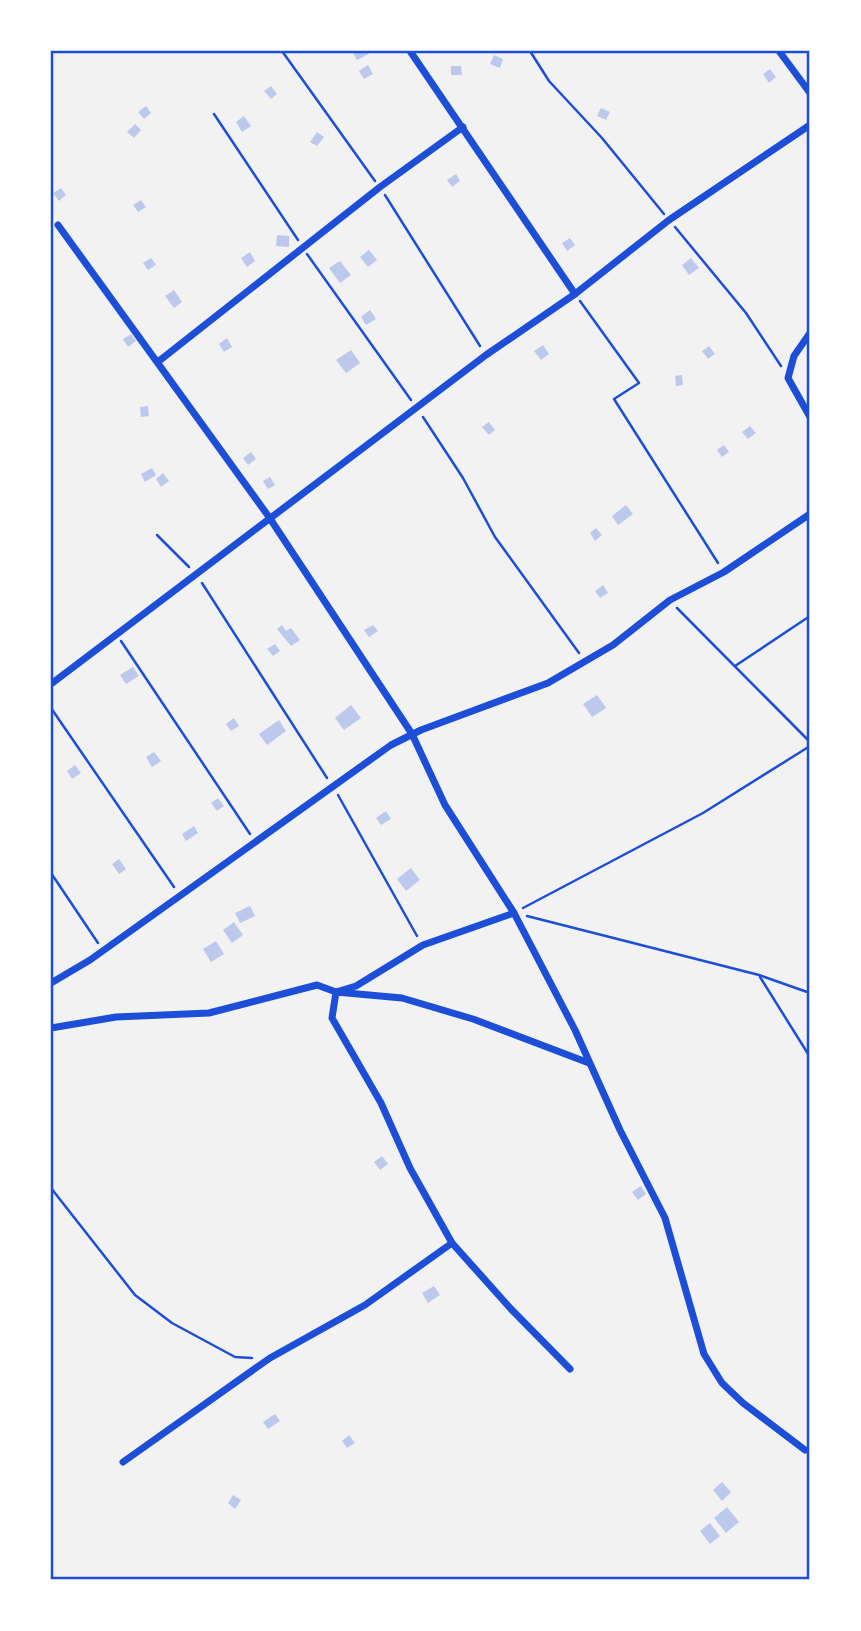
<svg xmlns="http://www.w3.org/2000/svg" width="861" height="1631" viewBox="0 0 861 1631" font-family="'Titillium Web',sans-serif">
<style>
.building{fill:#bdc9ec}
.lines{fill:none;stroke-linecap:round;stroke-linejoin:round}
.path{stroke:#1d4ed8;stroke-width:2.5}
.minor{stroke:#1d4ed8;stroke-width:7}
.neatline{fill:none;stroke:#1d4ed8;stroke-width:2.5}
</style>
<rect width="100%" height="100%" fill="#f2f2f2"/>
<g class="building">
<path d="M352,51H367L369,54L357,60Z"/>
<path d="M494,55L503,59L500,68L490,64Z"/>
<path d="M368,65L373,74L364,79L359,71Z"/>
<path d="M451,66H461L462,75H451Z"/>
<path d="M770,69L776,77L769,83L763,74Z"/>
<path d="M271,86L277,94L271,99L264,91Z"/>
<path d="M146,106L151,113L144,119L138,112Z"/>
<path d="M601,108L610,112L606,120L597,116Z"/>
<path d="M244,116L251,126L242,132L236,122Z"/>
<path d="M135,124L141,130L134,138L127,132Z"/>
<path d="M317,132L324,137L317,146L310,142Z"/>
<path d="M456,174L460,181L452,187L447,180Z"/>
<path d="M61,188L66,195L59,201L53,193Z"/>
<path d="M141,200L146,207L138,212L133,205Z"/>
<path d="M277,235L289,236V247L276,246Z"/>
<path d="M570,238L575,245L567,251L562,243Z"/>
<path d="M369,250L377,260L368,267L360,257Z"/>
<path d="M250,252L255,261L247,267L241,258Z"/>
<path d="M151,258L156,265L148,270L143,263Z"/>
<path d="M691,258L699,268L689,275L682,265Z"/>
<path d="M340,261L351,275L340,283L329,268Z"/>
<path d="M174,290L182,302L174,308L165,296Z"/>
<path d="M370,310L376,319L366,325L361,317Z"/>
<path d="M131,334L136,341L128,347L123,339Z"/>
<path d="M227,338L232,347L224,352L219,344Z"/>
<path d="M543,345L549,354L541,360L534,351Z"/>
<path d="M709,346L715,354L708,359L702,351Z"/>
<path d="M351,350L360,363L346,373L336,360Z"/>
<path d="M682,375L683,385L676,386L675,376Z"/>
<path d="M148,406L149,416L141,417L140,407Z"/>
<path d="M489,422L495,430L489,435L482,427Z"/>
<path d="M750,426L756,433L748,439L742,432Z"/>
<path d="M724,445L729,452L722,457L717,450Z"/>
<path d="M251,452L256,459L248,465L243,458Z"/>
<path d="M152,468L156,475L145,482L141,474Z"/>
<path d="M163,473L169,481L161,487L156,479Z"/>
<path d="M270,477L275,485L268,489L263,481Z"/>
<path d="M626,505L633,514L618,525L612,516Z"/>
<path d="M596,528L602,535L595,541L590,533Z"/>
<path d="M603,585L608,593L600,598L595,591Z"/>
<path d="M282,625L286,631L291,628L300,640L291,646L277,629Z"/>
<path d="M373,625L378,631L369,637L364,630Z"/>
<path d="M275,644L280,651L273,656L267,649Z"/>
<path d="M133,667L139,676L126,684L120,675Z"/>
<path d="M597,695L606,708L592,717L583,704Z"/>
<path d="M351,705L361,718L344,730L335,718Z"/>
<path d="M234,718L239,726L231,731L226,724Z"/>
<path d="M279,720L286,731L267,745L259,734Z"/>
<path d="M154,752L161,761L152,767L146,757Z"/>
<path d="M75,765L81,773L72,779L67,771Z"/>
<path d="M218,798L224,806L217,811L211,803Z"/>
<path d="M386,811L391,819L381,825L376,818Z"/>
<path d="M194,826L198,833L186,841L182,834Z"/>
<path d="M119,859L126,869L119,874L112,864Z"/>
<path d="M411,868L420,880L406,891L397,879Z"/>
<path d="M250,906L255,916L240,923L235,913Z"/>
<path d="M234,922L243,935L232,943L223,930Z"/>
<path d="M216,941L224,954L211,962L203,949Z"/>
<path d="M382,1156L388,1164L380,1170L374,1162Z"/>
<path d="M641,1186L646,1194L638,1200L632,1192Z"/>
<path d="M434,1286L440,1295L428,1303L422,1293Z"/>
<path d="M275,1414L280,1421L268,1429L263,1422Z"/>
<path d="M349,1435L355,1443L347,1448L342,1441Z"/>
<path d="M722,1482L731,1492L722,1501L713,1490Z"/>
<path d="M233,1495L241,1500L235,1509L228,1503Z"/>
<path d="M727,1507L739,1522L726,1533L714,1518Z"/>
<path d="M710,1523L720,1536L710,1544L700,1531Z"/>
</g>
<g class="lines">
<g class="path">
<path d="M282,51L375,181"/>
<path d="M530,51L549,81L602,138L664,214"/>
<path d="M214,114L298,240"/>
<path d="M385,195L480,346"/>
<path d="M675,227L746,313L781,366"/>
<path d="M307,254L411,400"/>
<path d="M580,301L639,383L614,399L718,563"/>
<path d="M423,417L463,478L495,537L579,653"/>
<path d="M157,535L189,567"/>
<path d="M202,583L327,778"/>
<path d="M677,608L810,742"/>
<path d="M121,641L250,834"/>
<path d="M735,666L810,616"/>
<path d="M51,708L174,887"/>
<path d="M338,795L417,936"/>
<path d="M51,873L98,943"/>
<path d="M523,908L703,813L810,746"/>
<path d="M527,916L759,975L810,993"/>
<path d="M760,977L810,1057"/>
<path d="M51,1188L135,1295L172,1323L235,1357L252,1358"/>
</g>
<g class="minor">
<path d="M410,51L575,294"/>
<path d="M779,51L810,93"/>
<path d="M58,225L269,517L412,734L445,805L514,913L575,1030L620,1130L665,1218L704,1354L722,1383L743,1403L805,1450"/>
<path d="M810,333L794,356L788,378L810,417"/>
<path d="M159,361L380,187L463,127"/>
<path d="M51,684L486,355L575,294L669,220L810,125"/>
<path d="M51,983L90,960L391,745L421,730L548,683L613,645L670,600L724,572L810,514"/>
<path d="M51,1028L116,1017L209,1013L317,985L336,992L356,986L423,945L514,913"/>
<path d="M570,1369L511,1309L452,1243L410,1168L381,1103L332,1018L336,992L402,998L473,1019L589,1063"/>
<path d="M123,1462L270,1358L365,1305L452,1243"/>
</g>
</g>
<rect width="861" height="1631" fill="none" stroke="#ffffff" stroke-width="105"/>
<rect x="52" y="52" width="756" height="1526" class="neatline"/>
</svg>
